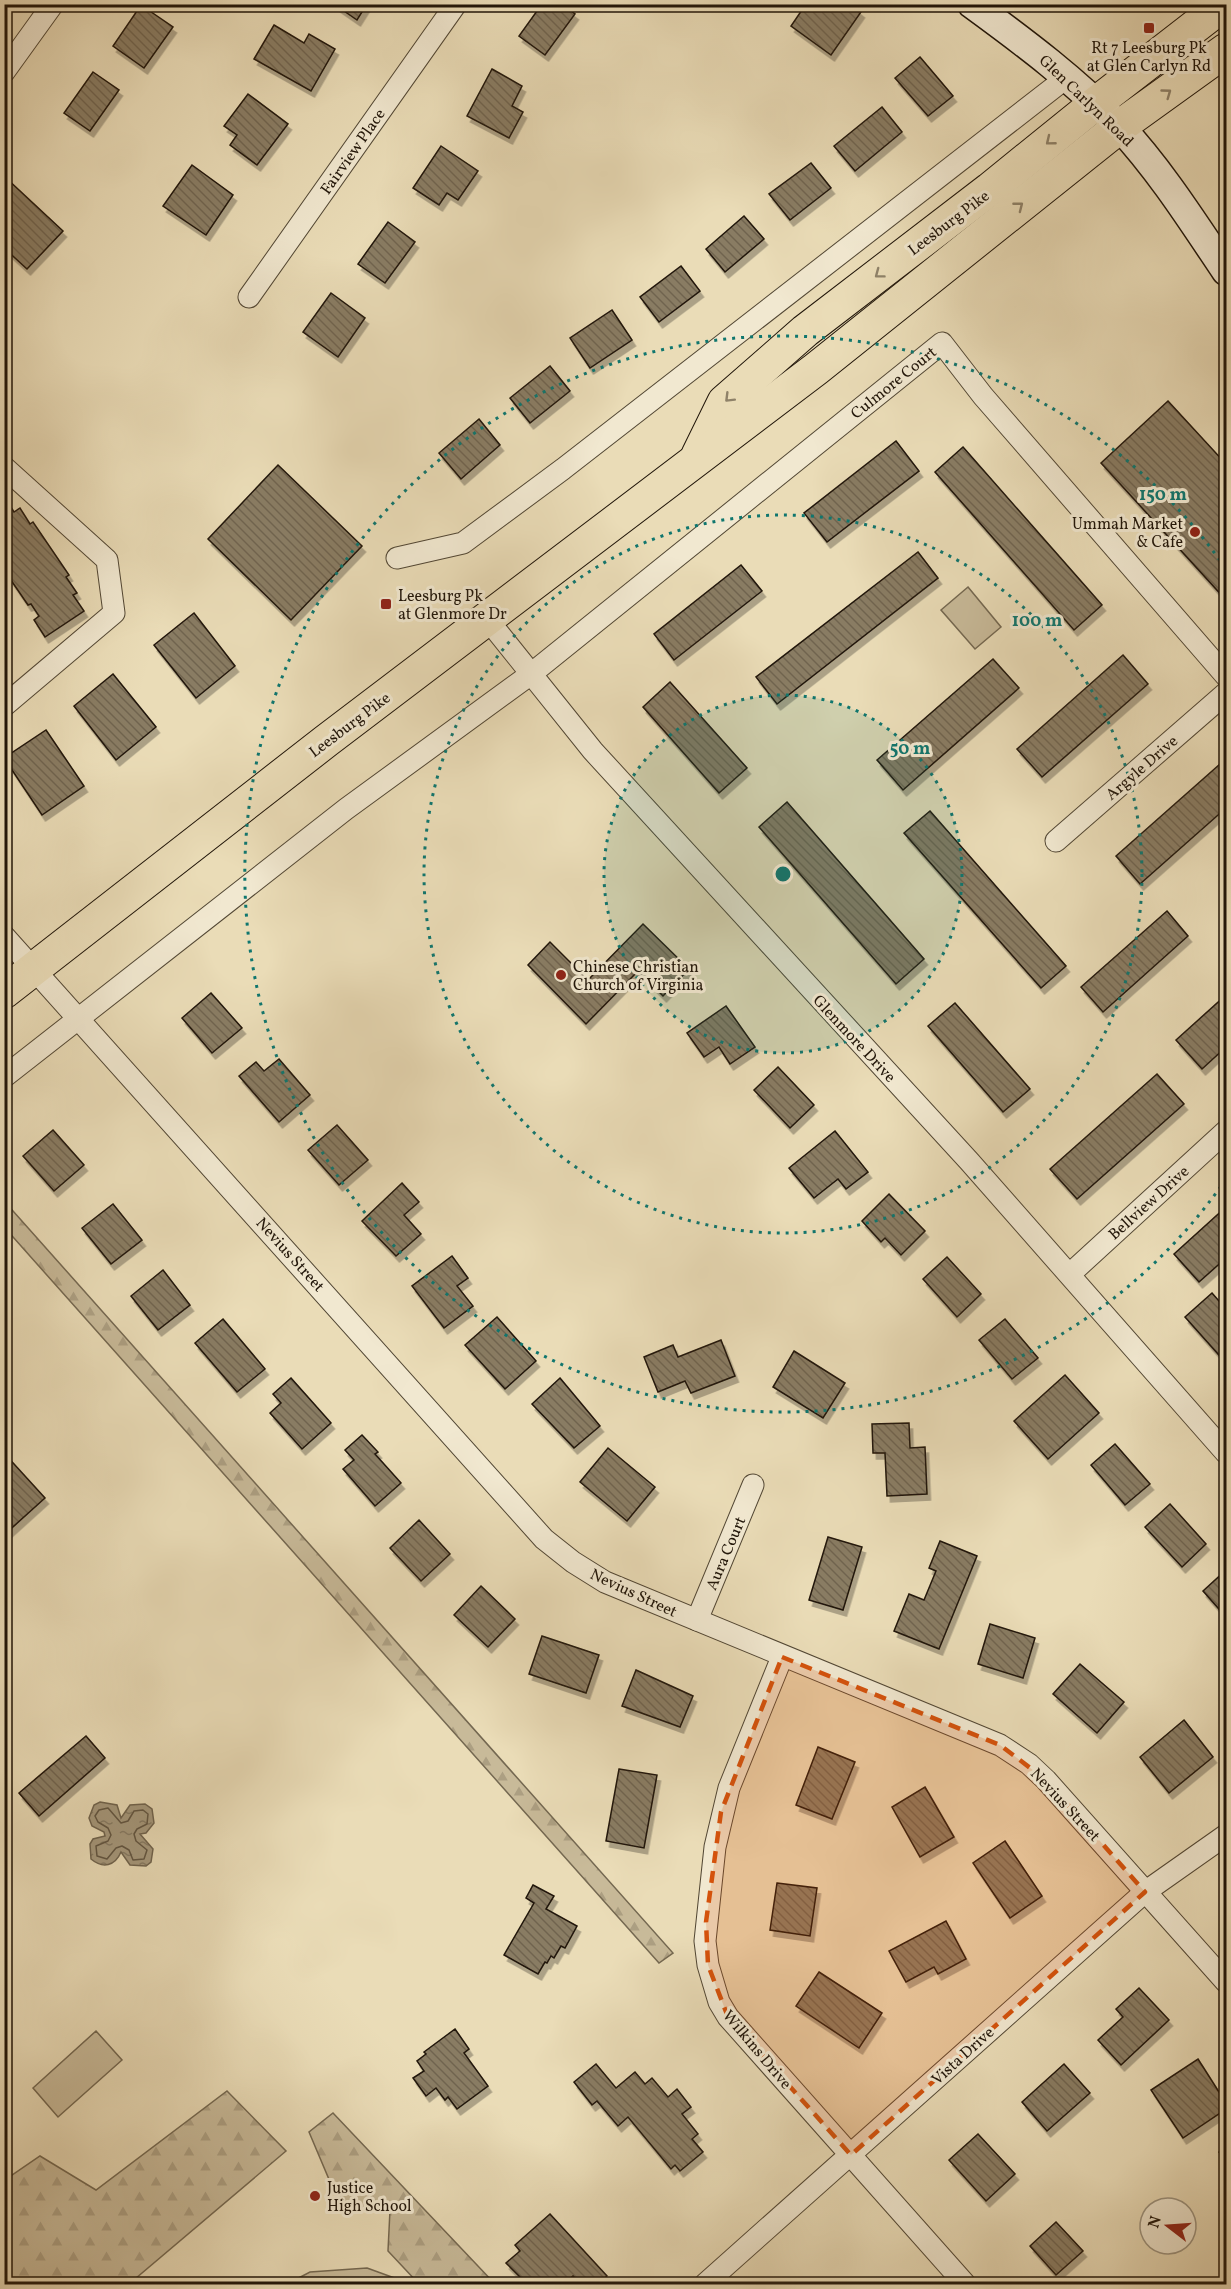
<svg xmlns="http://www.w3.org/2000/svg" width="1231" height="2289" viewBox="0 0 1231 2289" font-family="Vollkorn,serif">
<style>
.forest{fill:url(#forest-firs);stroke:#746851;stroke-width:1.5}
.park{fill:#c8ba99;stroke:#746851;stroke-width:1.5}
.water{fill:url(#water-ripples);stroke:#70644e;stroke-width:1.5}
.lines{fill:none;stroke-linecap:round;stroke-linejoin:round}
.shore{stroke:#625642;stroke-width:1.5}
.building{fill:url(#building-back-hatch);stroke:#201509;stroke-width:1.5;filter:url(#shadow)}
.street-casing{stroke:#524734;stroke-width:23}
.secondary-casing{stroke:#201509;stroke-width:31}
.primary-casing{stroke:#201509;stroke-width:35}
.street{stroke:#f1e8d0;stroke-width:21}
.secondary{stroke:#f1e8d0;stroke-width:28}
.primary{stroke:#eadcb7;stroke-width:33}
.oneway{stroke:#8f8269}
.marked{fill:#d4520c;fill-opacity:0.2;stroke:#d4520c;stroke-width:4.5;stroke-dasharray:12 8;stroke-linejoin:round}
.ring{fill:none;stroke:#0f766e;stroke-width:3;stroke-dasharray:3 6}
.poi-dot{fill:#8f2418;stroke:#f1e8d0;stroke-width:2}
.labels{text-anchor:middle;stroke-width:6;stroke-linejoin:round;paint-order:stroke}
.poi-label{font-size:16px;fill:#201509;stroke:#f1e8d0;text-anchor:start}
.street-label{font-size:16px;fill:#201509;stroke:#f1e8d0}
.centre{fill:#0f766e;stroke:#f1e8d0;stroke-width:3}
.ring-label{font-size:18px;text-anchor:middle;font-weight:bold;fill:#0f766e;stroke:#f1e8d0;stroke-width:6;stroke-linejoin:round;paint-order:stroke}
</style>
<defs>
<pattern id="forest-firs" width="22" height="20" patternUnits="userSpaceOnUse" patternTransform="scale(1.5)"><rect width="22" height="20" fill="#c8ba99"/><path d="M5 1l3.5 6h-7zM16 11l3.5 6h-7z" fill="#ac9f82"/></pattern>
<pattern id="water-ripples" width="26" height="14" patternUnits="userSpaceOnUse" patternTransform="scale(1.5)"><rect width="26" height="14" fill="#a5987c"/><path d="M2 4q2-2 4 0t4 0M15 11q2-2 4 0t4 0" fill="none" stroke="#867b64"/></pattern>
<pattern id="building-back-hatch" width="6" height="6" patternUnits="userSpaceOnUse" patternTransform="scale(1.5)"><rect width="6" height="6" fill="#897c63"/><path d="M-1 5l2 2M0 0l6 6M5-1l2 2" fill="none" stroke="#706450"/></pattern>
<filter id="shadow"><feDropShadow dx="3.5" dy="6" stdDeviation="0" flood-color="#0004"/></filter>
</defs>
<rect width="100%" height="100%" fill="#eadcb7"/>
<filter id="stains"><feTurbulence type="fractalNoise" baseFrequency=".00333" numOctaves="4"/><feColorMatrix values="0 0 0 0 .2 0 0 0 0 .09 0 0 0 0 .02 0 0 0 .5 -.17"/></filter>
<radialGradient id="worn" r=".72"><stop offset=".6" stop-color="#630" stop-opacity="0"/><stop offset="1" stop-color="#630" stop-opacity=".3"/></radialGradient>
<g class="forest">
<path d="M5,1202L673,1953L659,1963L5,1228Z"/>
<path d="M227,2091L286,2151L129,2284H5V2180L40,2156L96,2190Z"/>
<path d="M333,2113L495,2284H419L388,2251L390,2210L348,2205L331,2184L309,2132Z"/>
</g>
<g class="park">
<path d="M968,587L1001,627L975,649L941,610Z"/>
<path d="M96,2031L122,2060L58,2117L33,2088Z"/>
<path d="M367,2268L411,2284H287L310,2272Z"/>
</g>
<path class="water" d="M100,1802L117,1805L121,1818L130,1805L145,1804L152,1809L154,1823L146,1833L140,1834L153,1849L151,1862L146,1866L130,1865L121,1852C115,1866 103,1869 91,1859L90,1844L93,1839L105,1836L104,1832L92,1826L89,1818L94,1805Z"/>
<g class="lines">
<path class="shore" d="M108,1808L121,1823L128,1821L134,1811L143,1810L148,1814L147,1824L137,1829L134,1834L136,1841L147,1850L144,1859L133,1860L129,1850L122,1846L116,1848L107,1859L97,1856L96,1846L108,1841L111,1835L108,1828L98,1822L95,1816L99,1810Z"/>
</g>
<g class="building">
<path d="M334,4H367L357,20Z"/>
<path d="M542,4H562L575,14L545,55L519,36Z"/>
<path d="M806,4H851L861,12L831,55L791,26Z"/>
<path d="M141,5L173,27L144,68L113,46Z"/>
<path d="M274,25L304,43L309,34L335,49L311,91L254,59Z"/>
<path d="M920,57L953,96L928,116L895,78Z"/>
<path d="M492,69L522,86L512,106L523,112L509,138L467,116Z"/>
<path d="M93,72L119,90L90,131L64,113Z"/>
<path d="M248,94L288,124L257,165L230,145L237,135L224,126Z"/>
<path d="M882,107L902,132L855,171L834,146Z"/>
<path d="M441,146L478,171L458,200L447,193L439,205L413,188Z"/>
<path d="M811,163L831,188L790,220L769,194Z"/>
<path d="M192,165L233,195L206,235L163,206Z"/>
<path d="M4,176L63,231L27,269L4,248Z"/>
<path d="M744,216L764,239L725,272L706,249Z"/>
<path d="M388,222L415,242L385,283L358,264Z"/>
<path d="M681,266L700,291L659,322L640,297Z"/>
<path d="M331,293L365,318L338,357L303,332Z"/>
<path d="M612,310L632,340L590,368L570,338Z"/>
<path d="M550,366L570,391L530,423L510,398Z"/>
<path d="M1168,401L1226,464V600L1101,463Z"/>
<path d="M479,419L500,445L461,479L439,453Z"/>
<path d="M896,441L919,471L827,542L804,513Z"/>
<path d="M963,447L1102,605L1074,630L935,472Z"/>
<path d="M278,465L362,546L291,620L208,539Z"/>
<path d="M5,498L14,512L20,508L30,524L33,522L69,575L66,577L77,593L73,595L84,611L45,637L34,620L39,616L31,604L28,605L4,570Z"/>
<path d="M918,552L938,578L777,704L756,677Z"/>
<path d="M741,565L762,591L674,660L654,634Z"/>
<path d="M194,613L235,666L196,698L154,645Z"/>
<path d="M1123,655L1148,684L1042,777L1017,749Z"/>
<path d="M993,659L1019,688L903,790L877,760Z"/>
<path d="M113,674L156,727L116,760L74,706Z"/>
<path d="M670,682L747,768L719,793L643,707Z"/>
<path d="M46,730L84,786L42,815L4,758Z"/>
<path d="M1220,764L1226,771V808L1140,884L1116,856Z"/>
<path d="M787,802L924,959L896,984L759,827Z"/>
<path d="M930,811L1066,966L1041,988L904,833Z"/>
<path d="M1167,911L1188,936L1103,1012L1081,987Z"/>
<path d="M643,924L689,969L663,996L638,971L586,1024L528,965L550,942L588,980Z"/>
<path d="M211,993L242,1028L212,1053L182,1018Z"/>
<path d="M1226,995V1047L1202,1069L1176,1040Z"/>
<path d="M955,1003L1030,1089L1003,1112L928,1026Z"/>
<path d="M726,1006L755,1047L730,1064L719,1047L704,1057L687,1033Z"/>
<path d="M279,1059L310,1095L279,1122L239,1076L256,1062L264,1071Z"/>
<path d="M778,1067L814,1105L790,1128L754,1090Z"/>
<path d="M1157,1074L1184,1104L1077,1199L1050,1169Z"/>
<path d="M337,1125L368,1160L339,1185L308,1150Z"/>
<path d="M53,1130L84,1165L54,1191L23,1156Z"/>
<path d="M835,1131L868,1172L846,1189L838,1179L814,1198L789,1168Z"/>
<path d="M402,1183L419,1202L404,1215L421,1234L396,1256L362,1221Z"/>
<path d="M889,1194L925,1231L901,1255L885,1238L881,1242L862,1221Z"/>
<path d="M113,1204L142,1240L111,1264L82,1228Z"/>
<path d="M1226,1207V1258L1199,1282L1174,1254Z"/>
<path d="M452,1256L468,1278L457,1286L473,1306L444,1328L412,1286Z"/>
<path d="M947,1257L981,1294L957,1317L923,1279Z"/>
<path d="M163,1270L190,1305L158,1330L131,1296Z"/>
<path d="M1212,1293L1226,1309V1363L1185,1317Z"/>
<path d="M497,1317L536,1361L505,1389L465,1345Z"/>
<path d="M223,1319L265,1369L237,1392L195,1343Z"/>
<path d="M1005,1319L1038,1358L1012,1379L979,1340Z"/>
<path d="M721,1340L735,1376L691,1393L685,1381L658,1392L644,1357L673,1345L678,1357Z"/>
<path d="M794,1351L845,1383L823,1418L773,1387Z"/>
<path d="M1065,1375L1099,1413L1048,1459L1014,1421Z"/>
<path d="M291,1378L331,1423L302,1449L270,1413L281,1403L273,1394Z"/>
<path d="M560,1378L600,1426L574,1448L532,1404Z"/>
<path d="M909,1423L910,1448L925,1447L927,1494L887,1496L885,1453H873L872,1424Z"/>
<path d="M362,1435L378,1452L375,1454L401,1483L375,1506L343,1469L354,1460L345,1450Z"/>
<path d="M1115,1444L1150,1484L1125,1505L1091,1465Z"/>
<path d="M608,1448L655,1487L627,1521L580,1482Z"/>
<path d="M4,1453L45,1498L4,1535Z"/>
<path d="M1170,1504L1206,1544L1182,1567L1145,1527Z"/>
<path d="M419,1520L450,1554L421,1581L390,1548Z"/>
<path d="M828,1537L862,1547L843,1610L809,1600Z"/>
<path d="M940,1541L977,1556L939,1649L894,1631L909,1594L924,1600L936,1571L929,1568Z"/>
<path d="M1226,1570V1617L1203,1591Z"/>
<path d="M481,1586L515,1619L488,1647L454,1615Z"/>
<path d="M990,1624L1035,1638L1023,1678L978,1664Z"/>
<path d="M542,1636L599,1655L586,1693L529,1674Z"/>
<path d="M1080,1664L1124,1702L1097,1733L1053,1694Z"/>
<path d="M636,1670L693,1696L680,1727L622,1706Z"/>
<path d="M1184,1720L1213,1757L1169,1793L1140,1757Z"/>
<path d="M86,1736L105,1758L39,1816L19,1793Z"/>
<path d="M818,1747L855,1762L832,1819L796,1805Z"/>
<path d="M619,1769L657,1775L644,1848L606,1841Z"/>
<path d="M925,1787L954,1837L920,1857L892,1807Z"/>
<path d="M1005,1841L1042,1896L1010,1918L973,1863Z"/>
<path d="M777,1883L817,1888L810,1936L770,1930Z"/>
<path d="M533,1885L554,1896L546,1909L577,1926L565,1948L561,1946L554,1958L551,1956L547,1963L545,1962L538,1974L504,1955L534,1903L526,1898Z"/>
<path d="M946,1921L966,1959L938,1974L934,1967L906,1982L889,1951Z"/>
<path d="M819,1972L882,2013L859,2048L796,2006Z"/>
<path d="M1139,1988L1169,2020L1121,2065L1098,2040L1123,2017L1116,2009Z"/>
<path d="M455,2029L469,2049L464,2053L488,2086L457,2109L448,2097L445,2100L436,2088L426,2096L413,2078L424,2071L417,2061L426,2054L424,2052Z"/>
<path d="M1198,2059L1226,2103V2109L1183,2138L1151,2090Z"/>
<path d="M596,2064L616,2088L635,2072L645,2084L652,2078L668,2097L677,2089L691,2107L682,2114L698,2134L692,2139L703,2152L680,2171L675,2165L671,2169L628,2117L618,2126L597,2101L592,2105L574,2082Z"/>
<path d="M1064,2064L1090,2093L1047,2131L1022,2102Z"/>
<path d="M978,2134L1015,2174L986,2201L949,2160Z"/>
<path d="M1226,2146V2161L1219,2152Z"/>
<path d="M550,2214L607,2276L598,2284H581L573,2276L563,2284H527L506,2263L520,2251L515,2245Z"/>
<path d="M1056,2222L1083,2251L1056,2275L1030,2246Z"/>
</g>
<g class="lines">
<defs>
<g id="street">
<path d="M4,72L53,4"/>
<path d="M249,297L456,4"/>
<path d="M4,467L107,560L114,613L4,706"/>
<path d="M397,558L463,543L563,469L1066,78"/>
<path d="M488,620L593,751L969,1161L1226,1453"/>
<path d="M1056,841L1226,693"/>
<path d="M4,936L544,1539L573,1562L605,1582L1000,1745L1029,1764L1046,1780L1226,1982"/>
<path d="M4,1077L346,809L531,674L942,343L983,396L1226,676"/>
<path d="M1070,1274L1226,1131"/>
<path d="M697,1620L753,1485"/>
<path d="M782,1657L729,1788L715,1847L705,1941L708,1965L719,2002L728,2017L965,2284"/>
<path d="M705,2284L1145,1892L1226,1835"/>
</g>
<path id="secondary" d="M972,4C1024,42 1076,81 1120,127C1160,170 1193,222 1226,271"/>
<g id="primary">
<path d="M698,455L724,402L805,331L990,189L1095,104L1224,4"/>
<path d="M4,992L326,741L816,369L1119,127L1226,50"/>
</g>
</defs>
<use href="#street" class="street-casing"/>
<use href="#secondary" class="secondary-casing"/>
<use href="#primary" class="primary-casing"/>
<use href="#street" class="street"/>
<use href="#secondary" class="secondary"/>
<use href="#primary" class="primary"/>
</g>
<defs><path id="oneway-chevron" d="M-2-3.5L2.5 0L-2 3.5" fill="none" stroke-width="1.6" stroke-linecap="round" stroke-linejoin="round" transform="scale(1.5)"/></defs>
<g class="oneway">
<use href="#oneway-chevron" transform="translate(1167 93) rotate(-36)"/>
<use href="#oneway-chevron" transform="translate(1050 141) rotate(141)"/>
<use href="#oneway-chevron" transform="translate(1019 206) rotate(-38)"/>
<use href="#oneway-chevron" transform="translate(879 274) rotate(143)"/>
<use href="#oneway-chevron" transform="translate(729 398) rotate(135)"/>
</g>
<path class="marked" d="M782,1657L1000,1745L1046,1780L1145,1892L851,2155L728,2017L708,1965L706,1922L721,1812Z"/>
<circle cx="783" cy="874" r="179" fill="#0f766e" fill-opacity=".12"/>
<g class="ring">
<circle cx="783" cy="874" r="179"/>
<circle cx="783" cy="874" r="359"/>
<path d="M1226 1179A538 538 0 1 1 1226 569"/>
</g>
<g class="poi-dot">
<rect x="1143" y="22" width="12" height="12" rx="3"/>
<circle cx="1195" cy="532" r="6"/>
<rect x="380" y="598" width="12" height="12" rx="3"/>
<circle cx="561" cy="975" r="6"/>
<circle cx="315" cy="2196" r="6"/>
</g>
<g class="labels">
<g class="poi-label">
<text x="1149" y="53" text-anchor="middle">Rt 7 Leesburg Pk<tspan x="1149" dy="18">at Glen Carlyn Rd</tspan></text>
<text x="1183" y="529" text-anchor="end">Ummah Market<tspan x="1183" dy="18">&amp; Cafe</tspan></text>
<text x="398" y="601">Leesburg Pk<tspan x="398" dy="18">at Glenmore Dr</tspan></text>
<text x="573" y="972">Chinese Christian<tspan x="573" dy="18">Church of Virginia</tspan></text>
<text x="327" y="2193">Justice<tspan x="327" dy="18">High School</tspan></text>
</g>
<g class="street-label">
<text transform="translate(1087 100) rotate(44)" y="6">Glen Carlyn Road</text>
<text transform="translate(352 151) rotate(-55)" y="6">Fairview Place</text>
<text transform="translate(948 222) rotate(-37)" y="6">Leesburg Pike</text>
<text transform="translate(893 382) rotate(-39)" y="6">Culmore Court</text>
<text transform="translate(349 724) rotate(-37)" y="6">Leesburg Pike</text>
<text transform="translate(1141 767) rotate(-41)" y="6">Argyle Drive</text>
<text transform="translate(855 1038) rotate(47)" y="6">Glenmore Drive</text>
<text transform="translate(1148 1202) rotate(-42)" y="6">Bellview Drive</text>
<text transform="translate(291 1254) rotate(48)" y="6">Nevius Street</text>
<text transform="translate(725 1553) rotate(-67)" y="6">Aura Court</text>
<text transform="translate(634 1592) rotate(25)" y="6">Nevius Street</text>
<text transform="translate(1066 1804) rotate(47)" y="6">Nevius Street</text>
<text transform="translate(758 2049) rotate(50)" y="6">Wilkins Drive</text>
<text transform="translate(962 2055) rotate(-42)" y="6">Vista Drive</text>
</g>
</g>
<circle cx="783" cy="874" r="9" class="centre"/>
<g class="ring-label">
<text x="1163" y="500">150 m</text>
<text x="1037" y="626">100 m</text>
<text x="910" y="754">50 m</text>
</g>
<rect width="1231" height="2289" fill="none" stroke="#eadcb7" stroke-width="24"/>
<rect x="6" y="6" width="1219" height="2277" fill="none" stroke="#201509" stroke-width="3"/>
<rect x="12" y="12" width="1207" height="2265" fill="none" stroke="#201509" stroke-width="1.5"/>
<g transform="translate(1168 2226) rotate(287)"><circle r="28" fill="#f1e8d0" stroke="#9d9480" stroke-width="1.5"/>
<path d="M0-4.5L10 22L0 15L-10 22Z" fill="#8f2418"/>
<text y="-9" font-size="16" font-weight="bold" text-anchor="middle" fill="#201509">N</text>
</g>
<rect width="100%" height="100%" filter="url(#stains)"/>
<rect width="100%" height="100%" fill="url(#worn)"/>
</svg>
